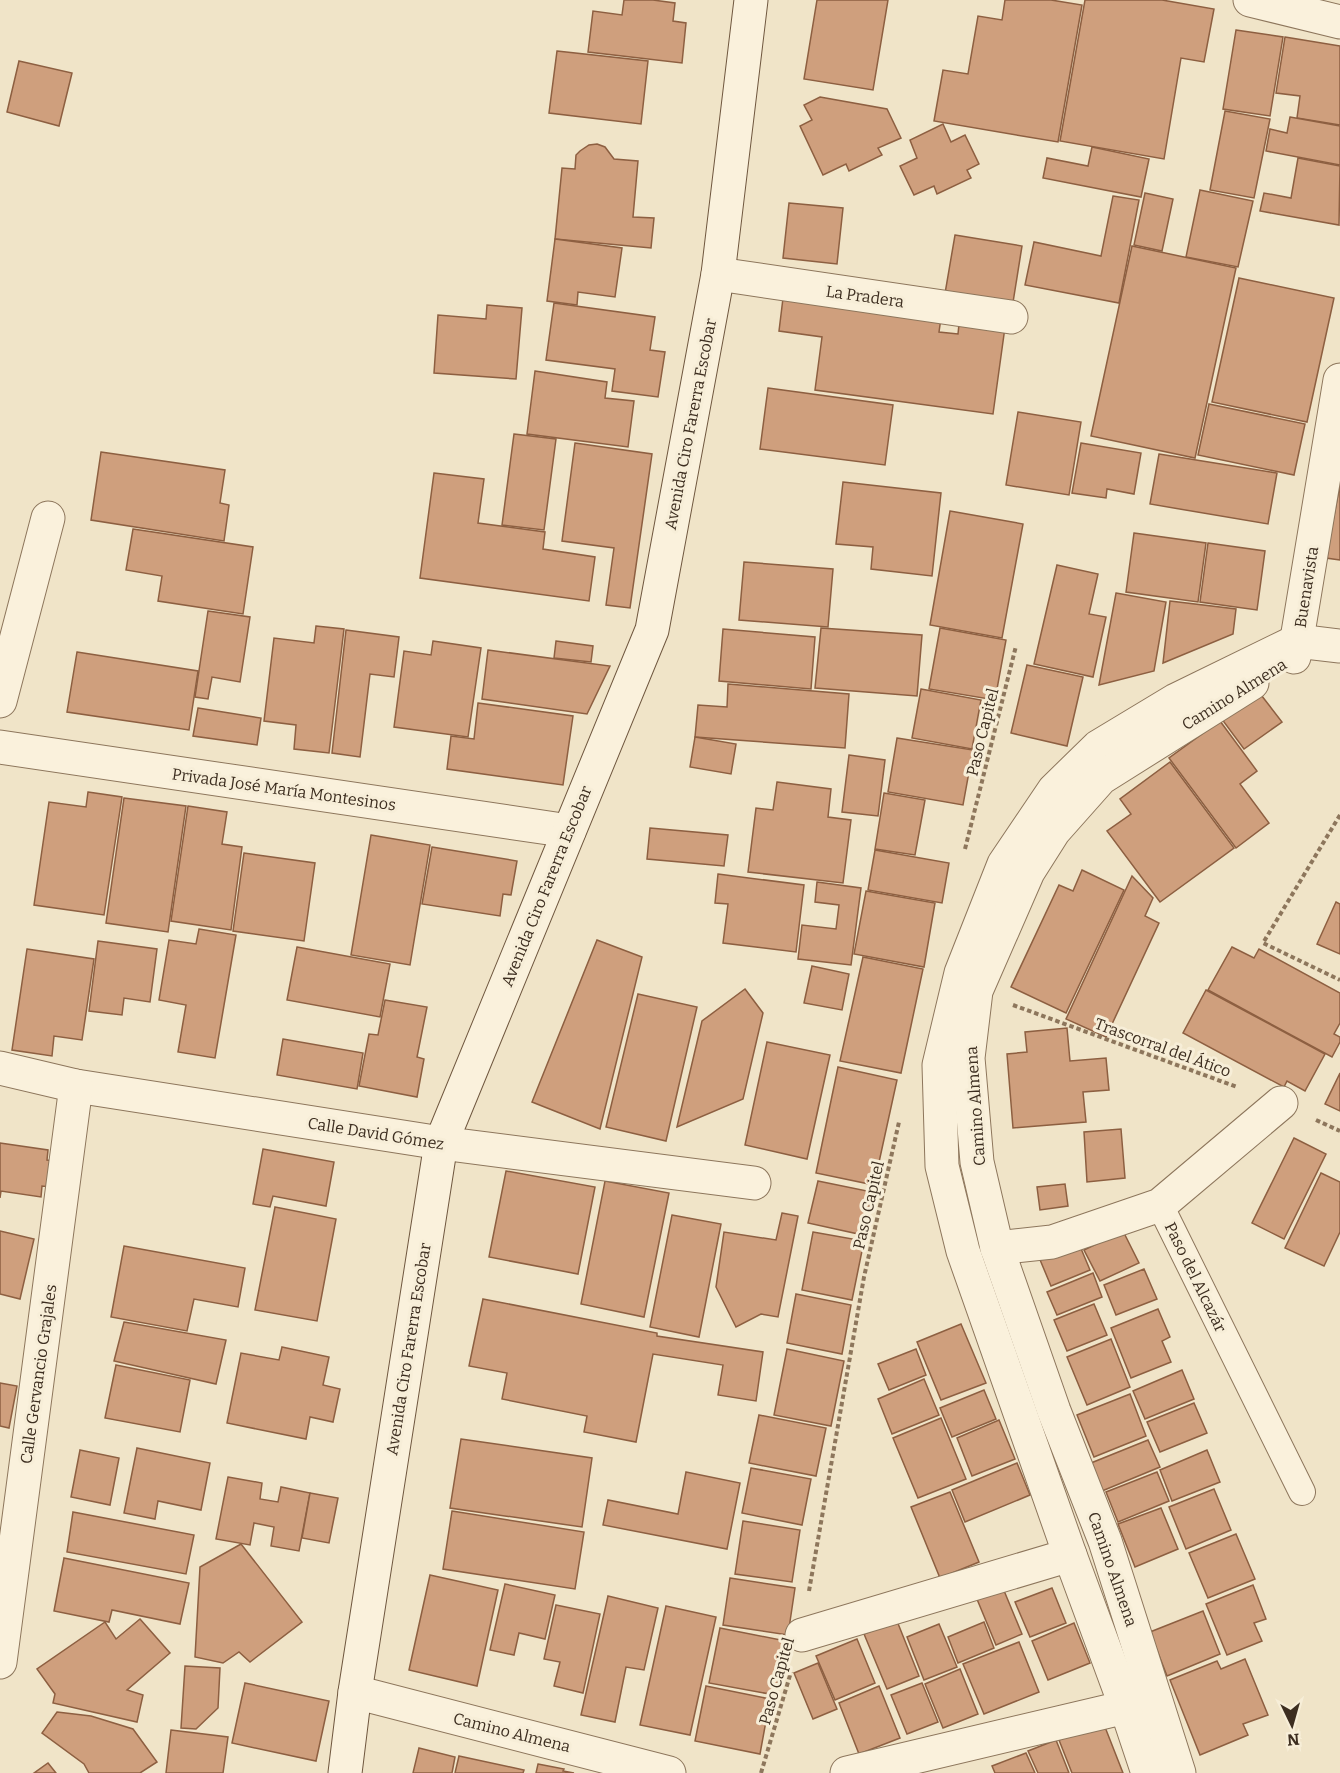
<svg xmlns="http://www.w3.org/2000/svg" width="1340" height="1773" viewBox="0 0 1340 1773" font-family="Bitter,serif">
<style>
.building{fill:#cf9f7d;stroke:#8d5f41;stroke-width:1.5}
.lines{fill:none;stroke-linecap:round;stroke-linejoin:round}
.lane-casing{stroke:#8d765c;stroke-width:28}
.street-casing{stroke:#8d765c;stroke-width:35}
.secondary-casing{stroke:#6f573f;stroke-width:35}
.path{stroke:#8d765c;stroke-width:4;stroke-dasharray:4.5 3;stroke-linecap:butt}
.lane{stroke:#faf1dc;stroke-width:26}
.street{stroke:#faf1dc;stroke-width:33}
.secondary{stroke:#faf1dc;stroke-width:33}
.labels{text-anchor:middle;stroke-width:6;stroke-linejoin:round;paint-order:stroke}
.street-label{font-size:16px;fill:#3d2e20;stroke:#f7eed8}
</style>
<rect width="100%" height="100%" fill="#f0e4c8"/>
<g class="building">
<path d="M624,0H653L675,3L673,21L686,23L682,63L588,52L593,11L622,15Z"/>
<path d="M817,0H888L873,90L804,79Z"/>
<path d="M1005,0H1051L1082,5L1058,142L934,121L943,70L968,74L978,16L1002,20Z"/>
<path d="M1085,0H1162L1214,9L1204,62L1181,58L1164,159L1060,141Z"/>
<path d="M1236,30L1283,37L1270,116L1223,109Z"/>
<path d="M1285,37L1340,46V125L1297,118L1300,96L1276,93Z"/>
<path d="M557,51L648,61L641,124L549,113Z"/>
<path d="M19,61L72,73L59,126L7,112Z"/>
<path d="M820,97L887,109L901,138L878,148L882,155L849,171L846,164L823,175L800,126L812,120L804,105Z"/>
<path d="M1225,111L1270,119L1254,198L1210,190Z"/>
<path d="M1290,117L1340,126V165L1266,151L1270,129L1287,133Z"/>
<path d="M943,124L951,142L965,135L979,164L967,170L971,178L937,194L934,186L914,195L900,166L917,158L910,140Z"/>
<path d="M597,144L605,147L614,159L638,161L633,217L654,218L651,248L555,239L562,168L575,169L576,155L580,151L589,145Z"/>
<path d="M1092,147L1149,159L1141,197L1043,178L1047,158L1088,166Z"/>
<path d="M1298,158L1340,166L1339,225L1260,211L1264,193L1291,198Z"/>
<path d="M1200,190L1253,201L1238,267L1186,257Z"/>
<path d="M1145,193L1173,199L1162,251L1134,245Z"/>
<path d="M1113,196L1139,200L1119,303L1025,285L1034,242L1101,256Z"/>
<path d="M789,203L843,208L837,264L783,258Z"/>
<path d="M955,235L1022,246L1011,315L943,305Z"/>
<path d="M555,239L622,248L615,297L578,292L577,305L547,301Z"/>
<path d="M1132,246L1236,268L1195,458L1091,436Z"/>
<path d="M1239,278L1334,298L1307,422L1212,402Z"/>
<path d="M784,290L942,311L939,332L958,334L960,314L1006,320L993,414L815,390L822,337L779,331Z"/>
<path d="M554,303L655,317L650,350L665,352L658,397L612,391L615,369L546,360Z"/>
<path d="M487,305L522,308L516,379L434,373L438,315L486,319Z"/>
<path d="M535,371L607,382L605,398L634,401L628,447L527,434Z"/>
<path d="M768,388L893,405L885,465L760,449Z"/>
<path d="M1209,404L1305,424L1294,475L1198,455Z"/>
<path d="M1018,412L1081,422L1069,495L1006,485Z"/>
<path d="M514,434L556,439L544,530L502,525Z"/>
<path d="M575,443L652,454L630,608L606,605L614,548L562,541Z"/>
<path d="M1081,443L1141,453L1134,494L1107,489L1106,498L1072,493Z"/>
<path d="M101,452L225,470L220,503L229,505L224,541L91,520Z"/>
<path d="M1159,454L1277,473L1268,524L1150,504Z"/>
<path d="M434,473L484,479L478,523L545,532L543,549L595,557L589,601L420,578Z"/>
<path d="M843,482L941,493L932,576L871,569L873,547L836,544Z"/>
<path d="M1340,484V560L1326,558Z"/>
<path d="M950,511L1023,524L1002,638L930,625Z"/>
<path d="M133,529L253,547L243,614L158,601L162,576L126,570Z"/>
<path d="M1134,533L1206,543L1198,602L1126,592Z"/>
<path d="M1208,543L1265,551L1257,610L1200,602Z"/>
<path d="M744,562L833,569L828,627L739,620Z"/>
<path d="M1057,565L1098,574L1089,614L1106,617L1093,677L1034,664Z"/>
<path d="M1116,593L1166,602L1154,671L1099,685Z"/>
<path d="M1170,601L1236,609L1233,634L1163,663Z"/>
<path d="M208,611L250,617L240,682L212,677L208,699L195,697Z"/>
<path d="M316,626L344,629L329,753L294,749L296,725L264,721L274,638L314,643Z"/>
<path d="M821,628L922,635L917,696L815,688Z"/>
<path d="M940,628L1006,640L995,700L929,689Z"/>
<path d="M723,629L815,637L811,689L719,681Z"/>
<path d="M346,630L399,637L394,677L370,674L360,757L332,753Z"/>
<path d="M433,641L481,648L468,737L394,727L404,651L431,655Z"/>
<path d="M556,641L593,646L591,662L554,658Z"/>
<path d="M488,650L610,666L587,714L482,699Z"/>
<path d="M77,652L198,671L189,730L67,712Z"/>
<path d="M1027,665L1083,677L1067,746L1011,733Z"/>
<path d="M728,684L849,694L845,748L695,737L698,705L727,707Z"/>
<path d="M921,689L981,700L972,749L912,738Z"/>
<path d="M1258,691L1282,722L1244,749L1221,718Z"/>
<path d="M478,703L573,716L563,785L447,769L451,736L474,739Z"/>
<path d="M198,708L261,718L257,745L193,736Z"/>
<path d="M1220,721L1257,771L1240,784L1269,823L1236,848L1169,758Z"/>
<path d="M695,737L736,744L731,774L690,767Z"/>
<path d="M897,738L973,750L963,805L888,792Z"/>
<path d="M849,755L885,760L878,816L842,812Z"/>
<path d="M1170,762L1234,848L1160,902L1107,831L1131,814L1120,799Z"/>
<path d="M777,782L831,789L828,817L851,820L843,883L748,872L756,808L773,810Z"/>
<path d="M88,792L122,797L104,915L34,905L49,802L86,807Z"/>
<path d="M884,793L925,800L915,855L875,849Z"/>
<path d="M124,798L186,806L168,932L106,923Z"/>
<path d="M188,806L227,812L222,844L242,847L231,930L171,921Z"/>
<path d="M650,828L728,835L724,866L647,859Z"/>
<path d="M371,835L430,845L410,965L351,955Z"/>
<path d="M432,847L517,861L511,895L503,894L500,916L422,904Z"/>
<path d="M875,850L949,863L942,903L868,890Z"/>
<path d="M244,853L315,863L304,941L233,931Z"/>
<path d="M1082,870L1124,890L1066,1013L1011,987L1059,885L1073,891Z"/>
<path d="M718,874L804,885L796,952L723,943L728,904L715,903Z"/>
<path d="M1132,876L1153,898L1145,916L1159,923L1106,1037L1066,1019Z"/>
<path d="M817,882L861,888L851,965L798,959L802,925L836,929L839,905L815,902Z"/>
<path d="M866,891L935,903L924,967L854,954Z"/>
<path d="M1336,902L1340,904V954L1317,944Z"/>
<path d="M199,929L236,935L215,1058L178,1052L186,1005L159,1000L169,940L196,944Z"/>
<path d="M597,940L642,957L600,1129L532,1102Z"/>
<path d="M98,941L157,949L150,1002L124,998L122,1015L89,1011Z"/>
<path d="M297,947L390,964L380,1017L287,1000Z"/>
<path d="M1232,947L1254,958L1259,949L1340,993V1023L1334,1034L1340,1037V1042L1332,1057L1208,990Z"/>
<path d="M27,949L94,959L82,1040L54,1036L52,1056L12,1050Z"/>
<path d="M863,957L923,969L901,1073L840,1061Z"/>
<path d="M812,966L849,974L842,1010L804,1003Z"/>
<path d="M745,989L763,1013L743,1099L677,1127L702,1021Z"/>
<path d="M1206,990L1325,1054L1305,1091L1287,1081L1284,1087L1183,1033Z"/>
<path d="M638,994L697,1007L666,1141L606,1127Z"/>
<path d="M385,1000L427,1007L417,1057L424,1059L417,1097L359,1086L369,1034L378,1035Z"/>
<path d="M1067,1028L1070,1061L1106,1058L1109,1090L1083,1092L1086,1122L1013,1128L1007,1054L1027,1052L1025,1032Z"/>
<path d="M283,1039L363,1053L357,1089L277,1075Z"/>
<path d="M767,1042L830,1055L807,1159L745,1145Z"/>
<path d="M838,1067L897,1080L874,1185L816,1173Z"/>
<path d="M1340,1073V1111L1325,1104Z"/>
<path d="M1121,1129L1125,1178L1087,1182L1084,1132Z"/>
<path d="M1294,1138L1326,1154L1284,1239L1252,1223Z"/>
<path d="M0,1143L48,1150L47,1160L55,1161L51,1187L42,1186L41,1197L1,1191L0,1198Z"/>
<path d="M263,1149L334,1162L326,1206L273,1196L270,1207L253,1204Z"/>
<path d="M506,1171L595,1187L578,1274L489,1257Z"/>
<path d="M1321,1173L1340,1182V1232L1324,1266L1285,1248Z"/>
<path d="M605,1181L669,1193L644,1317L581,1304Z"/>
<path d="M818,1181L872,1192L863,1235L808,1223Z"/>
<path d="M1065,1184L1068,1206L1040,1210L1037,1187Z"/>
<path d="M275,1207L336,1219L317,1321L255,1310Z"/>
<path d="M782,1213L798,1216L778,1317L761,1314L736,1327L716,1287L724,1232L776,1240Z"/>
<path d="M672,1215L721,1224L699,1337L650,1327Z"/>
<path d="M0,1231L34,1239L20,1299L0,1294Z"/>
<path d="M1123,1231L1139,1263L1100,1281L1084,1250Z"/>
<path d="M813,1232L864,1241L852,1300L802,1290Z"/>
<path d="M1077,1239L1090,1270L1051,1286L1038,1255Z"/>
<path d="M124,1246L245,1268L238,1307L194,1299L187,1331L111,1317Z"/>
<path d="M1144,1269L1157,1299L1116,1315L1104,1285Z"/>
<path d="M1093,1273L1102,1297L1057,1315L1047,1292Z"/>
<path d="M796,1294L851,1305L842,1354L787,1343Z"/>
<path d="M483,1299L657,1333V1336L763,1352L756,1401L718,1395L723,1365L653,1354L636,1442L584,1432L587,1416L502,1399L507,1373L469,1366Z"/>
<path d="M1094,1304L1107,1335L1067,1351L1054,1320Z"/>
<path d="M1158,1309L1170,1337L1162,1341L1171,1362L1131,1378L1111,1328Z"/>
<path d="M124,1322L226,1340L216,1384L114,1361Z"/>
<path d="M961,1324L986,1383L941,1400L917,1342Z"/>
<path d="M1111,1339L1130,1387L1087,1405L1067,1357Z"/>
<path d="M282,1347L329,1357L323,1385L340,1389L333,1422L310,1417L306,1439L227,1423L241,1353L279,1360Z"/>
<path d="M787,1349L844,1361L831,1426L774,1415Z"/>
<path d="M916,1349L926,1375L889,1390L878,1364Z"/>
<path d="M116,1365L190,1380L180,1432L105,1418Z"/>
<path d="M1182,1370L1194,1399L1145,1419L1133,1391Z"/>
<path d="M924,1379L939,1415L892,1434L878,1399Z"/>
<path d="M0,1383L17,1386L9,1428L0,1426Z"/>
<path d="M984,1390L996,1419L952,1437L940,1408Z"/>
<path d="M1130,1394L1146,1436L1094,1457L1077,1415Z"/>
<path d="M1194,1403L1207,1433L1160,1452L1147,1422Z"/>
<path d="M759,1415L826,1428L816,1476L749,1463Z"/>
<path d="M941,1418L966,1479L918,1498L893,1438Z"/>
<path d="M999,1420L1015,1459L972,1476L957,1438Z"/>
<path d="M461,1439L592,1458L582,1527L450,1508Z"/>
<path d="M1148,1440L1160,1467L1102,1491L1091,1463Z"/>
<path d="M137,1448L210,1463L201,1510L158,1501L155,1519L124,1513Z"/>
<path d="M80,1450L119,1458L110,1505L71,1497Z"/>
<path d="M1207,1450L1220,1482L1172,1501L1160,1470Z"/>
<path d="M1017,1463L1030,1495L965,1522L952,1490Z"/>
<path d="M751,1468L811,1479L802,1525L742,1513Z"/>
<path d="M686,1472L740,1483L727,1549L603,1525L608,1500L678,1514Z"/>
<path d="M1157,1472L1169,1501L1118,1522L1106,1492Z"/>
<path d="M228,1477L262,1483L260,1499L278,1502L281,1487L310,1493L299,1551L271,1546L274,1527L254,1523L250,1545L216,1539Z"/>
<path d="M1214,1489L1231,1530L1186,1549L1169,1507Z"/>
<path d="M950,1492L979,1562L940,1578L911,1507Z"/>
<path d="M310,1493L338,1498L329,1543L302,1538Z"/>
<path d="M1161,1508L1178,1549L1135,1567L1118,1524Z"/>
<path d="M452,1511L584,1532L575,1589L443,1569Z"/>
<path d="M73,1512L194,1535L186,1574L67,1552Z"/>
<path d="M743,1521L800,1530L792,1582L735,1574Z"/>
<path d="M1236,1534L1255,1579L1208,1598L1189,1553Z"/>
<path d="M241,1544L302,1622L250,1662L239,1652L223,1663L195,1657L200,1567Z"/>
<path d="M64,1558L189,1583L180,1624L112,1610L109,1622L54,1611Z"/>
<path d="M430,1575L498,1590L477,1686L409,1670Z"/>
<path d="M730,1578L795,1588L788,1635L723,1625Z"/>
<path d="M1000,1581L1022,1634L996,1645L974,1592Z"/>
<path d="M505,1584L555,1595L545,1639L519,1633L514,1655L490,1650Z"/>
<path d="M1253,1585L1266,1619L1254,1623L1262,1641L1227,1655L1206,1604Z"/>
<path d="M1052,1588L1066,1623L1030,1637L1015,1602Z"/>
<path d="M608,1596L658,1608L644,1670L626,1667L615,1722L581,1715Z"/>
<path d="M556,1605L600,1614L583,1693L554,1686L560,1662L544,1659Z"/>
<path d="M666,1606L716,1617L690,1735L640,1725Z"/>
<path d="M1203,1611L1220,1654L1167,1676L1150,1632Z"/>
<path d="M140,1619L170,1653L127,1690L143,1695L137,1722L53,1703L55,1694L37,1669L105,1622L116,1639Z"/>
<path d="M897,1621L919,1676L887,1689L864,1634Z"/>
<path d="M984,1622L994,1648L958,1663L948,1637Z"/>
<path d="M1074,1623L1090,1663L1048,1680L1032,1641Z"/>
<path d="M939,1624L957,1667L924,1680L907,1637Z"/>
<path d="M720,1628L786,1641L775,1695L709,1683Z"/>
<path d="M857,1639L875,1683L835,1700L816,1656Z"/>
<path d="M1019,1642L1039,1692L984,1714L963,1664Z"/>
<path d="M1245,1659L1268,1715L1243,1724L1248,1735L1200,1755L1170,1680L1217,1661L1221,1669Z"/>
<path d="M818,1663L837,1709L813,1719L794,1673Z"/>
<path d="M185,1666L220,1668L218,1708L196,1729L181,1728Z"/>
<path d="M960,1669L978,1714L943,1728L925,1684Z"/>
<path d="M245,1683L329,1701L316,1761L232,1743Z"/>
<path d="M922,1683L938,1722L907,1734L891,1695Z"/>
<path d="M706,1686L770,1699L760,1754L695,1741Z"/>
<path d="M879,1686L900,1738L859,1754L839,1703Z"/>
<path d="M57,1712L91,1716L133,1729L157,1762L140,1773H89L84,1764L42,1733Z"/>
<path d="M1103,1722L1123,1773H1072L1059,1740Z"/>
<path d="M171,1730L228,1737L223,1773H166Z"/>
<path d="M1056,1740L1069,1773H1038L1028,1751Z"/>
<path d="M419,1748L455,1757L452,1773H413Z"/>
<path d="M1026,1753L1035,1773H995L992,1766Z"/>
<path d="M459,1756L524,1770L523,1773H455Z"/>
<path d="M48,1763L56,1773H34Z"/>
<path d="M538,1764L564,1769L563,1771L574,1773H536Z"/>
</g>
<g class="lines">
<defs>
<path id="lane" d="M1160,1205L1302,1492"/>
<g id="street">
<path d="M1250,0L1340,22"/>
<path d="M718,274L1011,317"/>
<path d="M1294,657L1340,380"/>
<path d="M0,701L48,518"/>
<path d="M0,747L569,831"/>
<path d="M0,1068L76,1086L441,1143L754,1183"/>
<path d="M997,1248L1052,1242L1160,1205L1281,1103"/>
<path d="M802,1635L1070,1555"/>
<path d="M0,1662L76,1086"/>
<path d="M355,1692L669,1773"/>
<path d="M847,1773L1126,1707"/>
<path d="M1148,1773L1126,1707L1070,1555L963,1251L942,1166L939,1065L961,973L1004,864L1054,790L1098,747L1176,700L1297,641L1340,646"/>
<path d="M1179,1773L1105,1541L1054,1411L997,1248L977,1162L968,1058L976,991L1028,872L1054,831L1101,778L1252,683"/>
</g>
<path id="secondary" d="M345,1773L355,1692L441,1143L652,630L718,274L751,0"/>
</defs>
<use href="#lane" class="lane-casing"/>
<use href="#street" class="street-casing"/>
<use href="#secondary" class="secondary-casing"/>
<g class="path">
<path d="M1340,815L1263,943L1340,980"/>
<path d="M965,849L1016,646"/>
<path d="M1013,1005L1237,1087"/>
<path d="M1316,1120L1340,1131"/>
<path d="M809,1591L864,1277L899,1122"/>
<path d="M761,1773L791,1672"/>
</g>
<use href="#lane" class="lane"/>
<use href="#street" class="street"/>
<use href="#secondary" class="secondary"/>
</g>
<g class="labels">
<g class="street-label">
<text transform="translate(865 296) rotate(8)" y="6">La Pradera</text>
<text transform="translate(690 424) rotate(-79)" y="6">Avenida Ciro Farerra Escobar</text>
<text transform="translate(1306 587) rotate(-81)" y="6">Buenavista</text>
<text transform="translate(1234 694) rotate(-32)" y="6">Camino Almena</text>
<text transform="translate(982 732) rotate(-76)" y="6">Paso Capitel</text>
<text transform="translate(284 789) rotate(8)" y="6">Privada José María Montesinos</text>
<text transform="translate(546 886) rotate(-68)" y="6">Avenida Ciro Farerra Escobar</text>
<text transform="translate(1163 1047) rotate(20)" y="6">Trascorral del Ático</text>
<text transform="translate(975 1106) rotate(-94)" y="6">Camino Almena</text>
<text transform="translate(376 1133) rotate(9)" y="6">Calle David Gómez</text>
<text transform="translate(868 1205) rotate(-77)" y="6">Paso Capitel</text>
<text transform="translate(1196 1277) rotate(64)" y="6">Paso del Alcazár</text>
<text transform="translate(408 1349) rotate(-81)" y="6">Avenida Ciro Farerra Escobar</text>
<text transform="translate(38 1374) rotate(-82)" y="6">Calle Gervancio Grajales</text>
<text transform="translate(1113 1569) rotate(71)" y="6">Camino Almena</text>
<text transform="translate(776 1681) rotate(-74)" y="6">Paso Capitel</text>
<text transform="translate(512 1732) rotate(14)" y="6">Camino Almena</text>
</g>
</g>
<g transform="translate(1292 1725) rotate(175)" stroke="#f7eed8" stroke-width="4.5" paint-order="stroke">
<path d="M0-4.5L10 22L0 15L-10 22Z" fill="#3d2e20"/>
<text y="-9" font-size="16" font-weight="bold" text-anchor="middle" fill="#3d2e20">N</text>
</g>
</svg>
